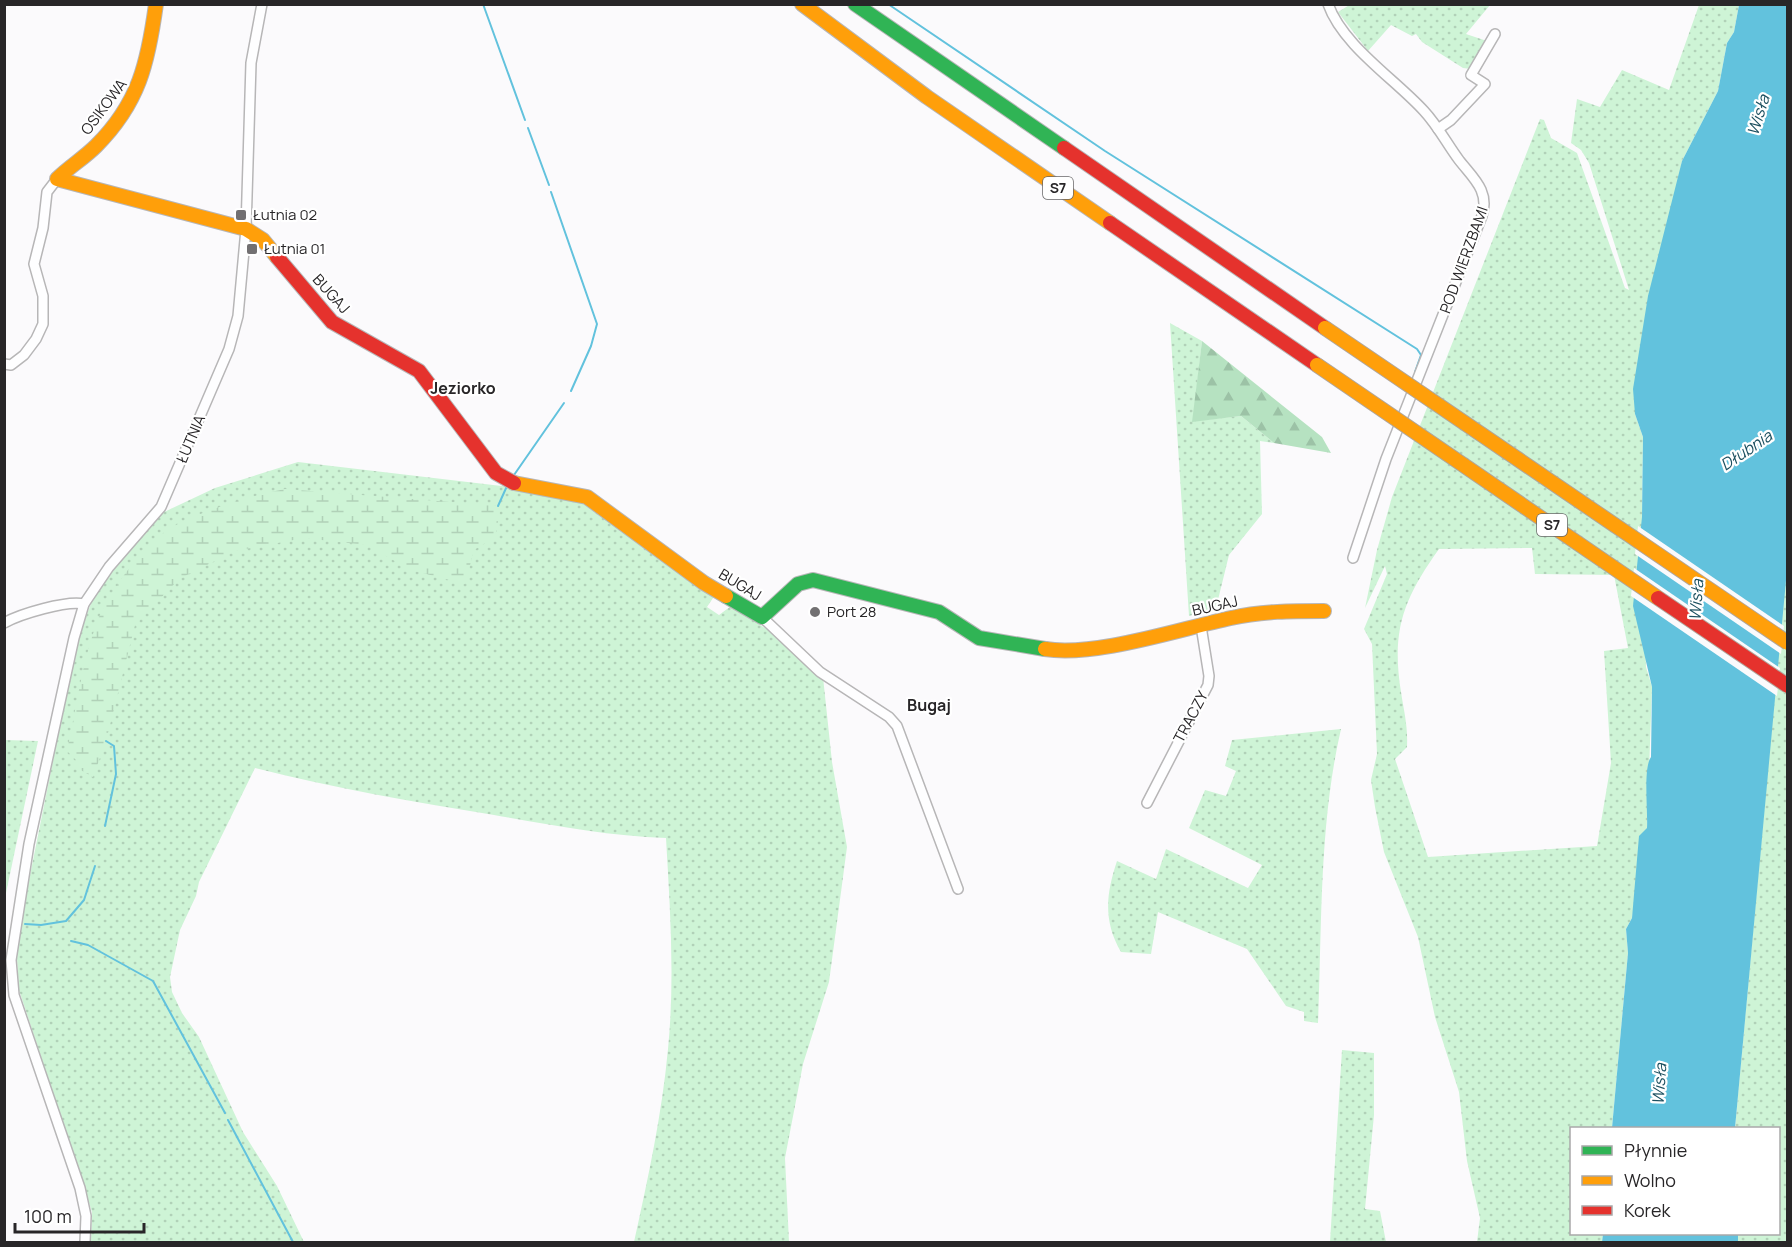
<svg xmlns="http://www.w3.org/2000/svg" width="1792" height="1247" viewBox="0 0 1792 1247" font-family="Manrope,sans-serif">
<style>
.grass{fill:url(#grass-dots);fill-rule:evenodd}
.forest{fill:url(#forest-firs)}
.wetland{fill:url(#wetland-marsh)}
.water{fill:#62c2dd}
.pier{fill:#fbfafc}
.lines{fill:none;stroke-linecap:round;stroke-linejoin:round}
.stream{stroke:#62c2dd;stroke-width:2}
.street-casing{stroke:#b7b6b7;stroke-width:12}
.fast-casing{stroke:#b7b6b7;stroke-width:16}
.slow-casing{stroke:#b7b6b7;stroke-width:16}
.jam-casing{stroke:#b7b6b7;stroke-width:16}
.street{stroke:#fefeff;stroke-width:9}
.fast{stroke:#30b455;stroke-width:14}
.slow{stroke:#ff9f0a;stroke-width:14}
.jam{stroke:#e5322d;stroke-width:14}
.slow-bridge-casing{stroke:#b0a69c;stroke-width:16;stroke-linecap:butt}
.jam-bridge-casing{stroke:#b0a69c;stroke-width:16;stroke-linecap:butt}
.slow-bridge{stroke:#ff9f0a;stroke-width:14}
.jam-bridge{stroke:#e5322d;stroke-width:14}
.poi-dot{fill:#727072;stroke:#fff;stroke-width:2}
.labels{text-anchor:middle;stroke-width:4.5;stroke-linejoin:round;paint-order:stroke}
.shield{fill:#fff;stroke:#686768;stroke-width:1.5}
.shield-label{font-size:14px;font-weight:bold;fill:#282628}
.street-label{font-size:15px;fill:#282628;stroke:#fff}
.poi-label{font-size:15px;fill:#282628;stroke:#fff;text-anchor:start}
.water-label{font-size:16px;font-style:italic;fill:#1b4f5f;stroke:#fff}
.neighbourhood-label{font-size:16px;font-weight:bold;fill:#282628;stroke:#fff}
</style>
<defs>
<pattern id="grass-dots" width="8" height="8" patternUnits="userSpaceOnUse" patternTransform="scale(1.5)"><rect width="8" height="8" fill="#cef4d6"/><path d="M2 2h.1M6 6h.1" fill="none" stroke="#b1d1b8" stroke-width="1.8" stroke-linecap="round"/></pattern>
<pattern id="forest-firs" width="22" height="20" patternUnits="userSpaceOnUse" patternTransform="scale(1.5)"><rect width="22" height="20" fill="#b6e2c1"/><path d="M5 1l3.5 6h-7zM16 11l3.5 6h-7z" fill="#9cc2a6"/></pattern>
<pattern id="wetland-marsh" width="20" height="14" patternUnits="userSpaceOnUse" patternTransform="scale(1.5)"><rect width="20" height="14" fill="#cef4d6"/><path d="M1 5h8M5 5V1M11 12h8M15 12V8" fill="none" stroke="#b1d1b8"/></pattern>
</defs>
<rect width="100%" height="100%" fill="#fbfafc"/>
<g class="grass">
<path d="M1351,4L1490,5L1466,34L1487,41L1471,69L1463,68L1422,42L1416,34L1412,36L1391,25L1368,51L1338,12Z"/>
<path d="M1699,5H1739L1734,32L1727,43L1718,91L1682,161L1635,414L1643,437L1642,517L1646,667L1652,687L1647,828L1632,918L1626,929L1628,953L1612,1128H1572V1234H1603L1602,1242H1477L1480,1218L1467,1161L1459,1092L1435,1017L1418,937L1384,852L1375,807L1371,780L1377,754L1372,644L1364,629L1387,574L1385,566L1365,608L1377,550L1392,497L1540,119L1544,120L1551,138L1577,153L1625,288L1629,290L1589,163L1581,150L1571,143L1577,99L1600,107L1622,70L1669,90ZM1532,548L1535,574L1614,575L1628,648L1604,651L1611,763L1597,846L1428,857L1395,759L1407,747C1408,726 1404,712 1401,692C1391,630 1404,598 1439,549Z"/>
<path d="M1170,323L1202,341L1193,421L1241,416L1274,443L1260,441L1262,514L1229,555L1216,608L1189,616Z"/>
<path d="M298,462L510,487L587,501L715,595L707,607L719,615L731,606L777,636L823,677L832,762L847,847L829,982L803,1064L785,1158L789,1242H634C648,1178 662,1114 668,1049C675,978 670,908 666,838C608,836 551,825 494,815C414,802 334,788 255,768L199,882L196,896L180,930L170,977L172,992L182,1013L199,1037L243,1132L277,1186L304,1242H91L92,1212L19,990L17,959L22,915L77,641L93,598L103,582L162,513L215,488Z"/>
<path d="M1787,559V1242H1738V1234H1778V1128H1735Z"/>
<path d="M1341,729C1319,824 1322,925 1318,1023L1304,1021V1012L1286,1006L1247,949L1158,912L1151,954L1121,952C1103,921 1106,894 1117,861L1156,879L1166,849L1248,888L1262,865L1189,828L1205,790L1226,796L1236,771L1225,766L1232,740Z"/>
<path d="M5,740L38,741L6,893L4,892Z"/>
<path d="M1342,1050L1374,1053V1115L1365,1209L1380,1211L1386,1242H1330Z"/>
</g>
<path class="forest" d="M1202,341L1322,437L1331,453L1274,443L1241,416L1192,422Z"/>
<path class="wetland" d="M285,489L501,506L495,537L474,550L465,584L411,570L366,545L304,538L235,551L179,579L135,625L106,741L93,777L77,768L76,760L67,751C76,709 82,663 97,622C109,592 142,546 169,529C197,512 253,495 285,489Z"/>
<g class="water">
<path d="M1739,5H1787L1788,559L1735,1128H1612L1628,953L1626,929L1632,918L1639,836L1647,828C1648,810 1643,768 1651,757L1652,687L1633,606L1642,517L1643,437L1635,414L1633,389L1648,296L1682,161L1718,91L1727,43L1734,32Z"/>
<path d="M1603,1234H1738V1242H1602Z"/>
</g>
<g class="pier">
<path d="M1638,526L1784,626L1781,654L1635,554Z"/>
<path d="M1634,568L1780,668L1777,696L1631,596Z"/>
</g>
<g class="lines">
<g class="stream">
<path d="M483,4L525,120"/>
<path d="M888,4L1105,151L1417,349L1421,355L1415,372"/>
<path d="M528,128L549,185"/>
<path d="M551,192L597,324L591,346L571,391"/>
<path d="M514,475L564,403"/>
<path d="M498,506L507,486"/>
<path d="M105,826L116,774L114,746L106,741"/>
<path d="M25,924L41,925L66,921L84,900L95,866"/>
<path d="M71,941L88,945L153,981L225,1113"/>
<path d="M228,1120L293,1242"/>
</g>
<defs>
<g id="street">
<path d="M1328,4C1343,46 1395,79 1424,111C1438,126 1447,144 1459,160C1473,178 1490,191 1482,216L1386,459L1353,558"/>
<path d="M1438,129L1451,120L1485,84L1471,75L1495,34"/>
<path d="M4,364L11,365L24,355L36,339L43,324V296L34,264L43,228L47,192L57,179"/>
<path d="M762,617L820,672L889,717L897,726L958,889"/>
<path d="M4,623C20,614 67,600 84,604"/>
<path d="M1147,803L1208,685L1209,676L1201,626"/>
<path d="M85,1242L86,1216L80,1188L14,995L11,960L29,844L74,638L84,604L109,567L161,507L229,349L238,316L246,229L251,63L262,4"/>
</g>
<g id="fast">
<path d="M855,4L1064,148"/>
<path d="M726,596L762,617L798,584L813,580L939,612L979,638L1045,649"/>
</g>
<g id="slow">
<path d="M156,4C148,63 139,103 96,146C84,158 69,167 57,179L246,229L263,240L277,257"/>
<path d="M802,4L927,97L1110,223"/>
<path d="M514,483L587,497L704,583L726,596"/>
<path d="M1045,649C1096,657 1179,629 1231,618C1262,611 1293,611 1324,611"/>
</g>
<g id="jam">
<path d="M1064,148L1325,328"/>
<path d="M1110,223L1317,365"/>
<path d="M277,257L332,322L419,371L496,473L514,483"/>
</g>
</defs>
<use href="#street" class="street-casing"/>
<use href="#fast" class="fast-casing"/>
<use href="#slow" class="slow-casing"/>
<use href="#jam" class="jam-casing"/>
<use href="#street" class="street"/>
<use href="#fast" class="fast"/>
<use href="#slow" class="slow"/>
<use href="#jam" class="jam"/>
<defs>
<g id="slow-bridge">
<path d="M1325,328L1788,643"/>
<path d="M1317,365L1658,598"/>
</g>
<path id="jam-bridge" d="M1658,598L1788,686"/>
</defs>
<use href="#slow-bridge" class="slow-bridge-casing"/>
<use href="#jam-bridge" class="jam-bridge-casing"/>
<use href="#slow-bridge" class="slow-bridge"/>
<use href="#jam-bridge" class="jam-bridge"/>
</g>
<g class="poi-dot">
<rect x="235" y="209" width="12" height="12" rx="3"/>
<rect x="246" y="243" width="12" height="12" rx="3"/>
<circle cx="815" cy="612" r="6"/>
</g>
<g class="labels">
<g class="shield">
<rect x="1043" y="177" width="30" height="22" rx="4.5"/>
<rect x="1537" y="514" width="30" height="22" rx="4.5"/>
</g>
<g class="shield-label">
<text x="1058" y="193">S7</text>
<text x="1552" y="530">S7</text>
</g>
<g class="street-label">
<text transform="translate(104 107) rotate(-53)" y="5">OSIKOWA</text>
<text transform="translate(1464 260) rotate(-70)" y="5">POD WIERZBAMI</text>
<text transform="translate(331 294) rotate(48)" y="5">BUGAJ</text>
<text transform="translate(191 439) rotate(-67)" y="5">ŁUTNIA</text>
<text transform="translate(740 585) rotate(31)" y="5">BUGAJ</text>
<text transform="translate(1215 606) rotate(-13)" y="5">BUGAJ</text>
<text transform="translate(1191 717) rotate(-62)" y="5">TRACZY</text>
</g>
<g class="poi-label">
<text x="253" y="220">Łutnia 02</text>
<text x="264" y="254">Łutnia 01</text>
<text x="827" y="617">Port 28</text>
</g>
<g class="water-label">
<text transform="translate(1758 115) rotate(-73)" y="6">Wisła</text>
<text transform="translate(1746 450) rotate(-34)" y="6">Dłubnia</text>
<text transform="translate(1696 600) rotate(-86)" y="6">Wisła</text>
<text transform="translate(1659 1084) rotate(-86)" y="6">Wisła</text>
</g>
<g class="neighbourhood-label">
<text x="463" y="394">Jeziorko</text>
<text x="929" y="711">Bugaj</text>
</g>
</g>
<rect width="1792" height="1247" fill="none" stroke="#282628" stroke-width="12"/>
<rect x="1570" y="1127" width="210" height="108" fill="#ffffff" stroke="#a9a8a9" stroke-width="1.5"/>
<rect x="1582" y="1146" width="30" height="9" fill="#30b455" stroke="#a9a8a9" stroke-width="1.5"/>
<text x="1624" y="1157" font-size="18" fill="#282628">Płynnie</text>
<rect x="1582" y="1176" width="30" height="9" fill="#ff9f0a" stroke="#a9a8a9" stroke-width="1.5"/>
<text x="1624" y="1187" font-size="18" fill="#282628">Wolno</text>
<rect x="1582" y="1206" width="30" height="9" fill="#e5322d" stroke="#a9a8a9" stroke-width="1.5"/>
<text x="1624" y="1217" font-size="18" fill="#282628">Korek</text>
<path d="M15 1223v9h129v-9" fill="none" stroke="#282628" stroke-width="3"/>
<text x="24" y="1223" font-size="18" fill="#282628" stroke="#ffffff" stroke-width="4.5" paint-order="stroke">100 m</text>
</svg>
